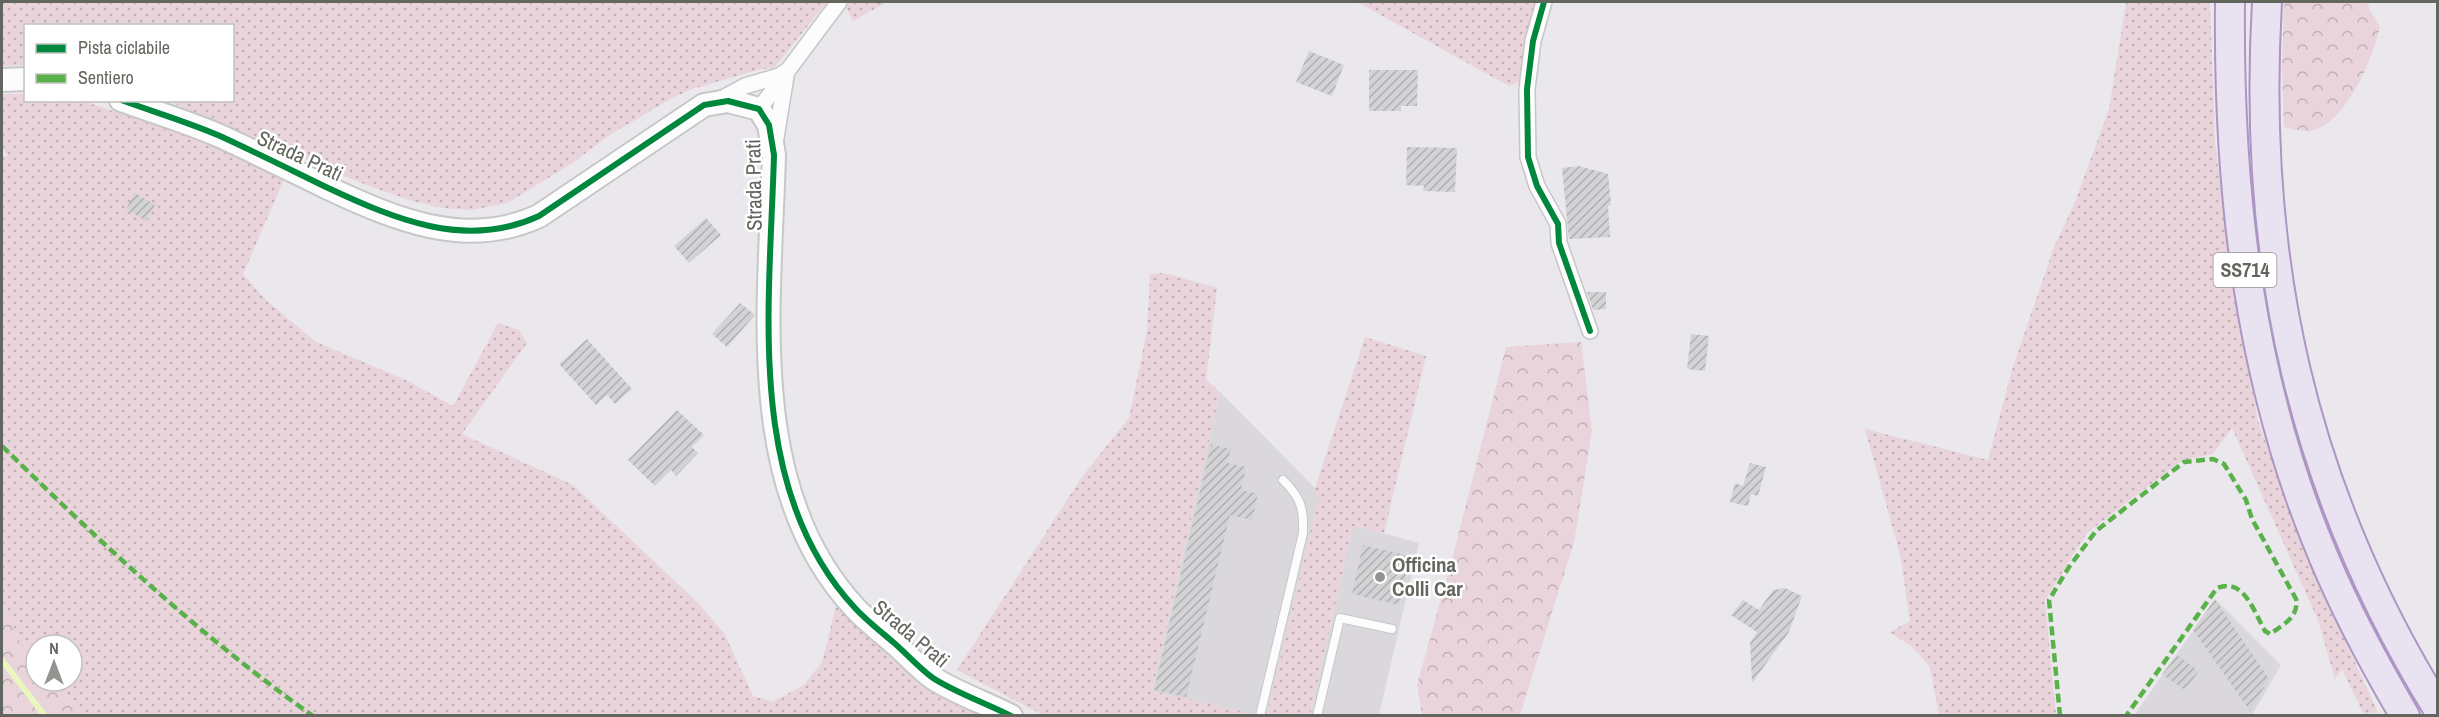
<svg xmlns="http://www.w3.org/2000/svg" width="2439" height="717" viewBox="0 0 2439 717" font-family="'Archivo Narrow',sans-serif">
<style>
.industrial{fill:#dad8dd}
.grass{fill:url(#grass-dots)}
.forest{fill:url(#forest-crowns)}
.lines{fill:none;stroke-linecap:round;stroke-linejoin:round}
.stream{stroke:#eaf6bd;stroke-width:6}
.building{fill:url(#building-hatch)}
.lane-casing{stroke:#c7c6c6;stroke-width:10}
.street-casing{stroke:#c7c6c6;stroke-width:18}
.secondary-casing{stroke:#c8c7c7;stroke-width:26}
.highway-casing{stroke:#ac96c4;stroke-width:32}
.lane{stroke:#fcfcfc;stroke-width:8}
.street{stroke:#fcfcfc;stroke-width:15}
.secondary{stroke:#fcfcfc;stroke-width:22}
.highway{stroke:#e9e2f0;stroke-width:28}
.quiet{stroke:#59b149;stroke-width:4.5;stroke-dasharray:9 4.5;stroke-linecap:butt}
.cycleway-casing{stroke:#fff;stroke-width:10}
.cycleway{stroke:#00873e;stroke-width:6}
.poi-dot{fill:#939490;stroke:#fff;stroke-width:2}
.labels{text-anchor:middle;stroke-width:5;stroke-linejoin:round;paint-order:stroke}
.shield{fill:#fff;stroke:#92948e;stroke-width:1.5}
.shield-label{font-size:20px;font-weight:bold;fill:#63665e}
.street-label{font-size:21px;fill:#63665e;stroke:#fff}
.poi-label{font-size:21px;font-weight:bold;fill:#63665e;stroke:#fff;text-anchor:start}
</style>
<defs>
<pattern id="grass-dots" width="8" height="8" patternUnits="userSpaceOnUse" patternTransform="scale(1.5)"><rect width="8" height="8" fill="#e8d4da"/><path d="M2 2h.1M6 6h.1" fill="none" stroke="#c0b0b4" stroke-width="1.8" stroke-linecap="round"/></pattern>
<pattern id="forest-crowns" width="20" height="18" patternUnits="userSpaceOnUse" patternTransform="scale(1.5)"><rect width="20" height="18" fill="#e8d4da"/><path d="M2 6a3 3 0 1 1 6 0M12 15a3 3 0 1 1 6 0" fill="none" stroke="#c0b0b4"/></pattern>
<pattern id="building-hatch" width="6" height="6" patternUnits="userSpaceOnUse" patternTransform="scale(1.5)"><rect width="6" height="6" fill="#d3d2d5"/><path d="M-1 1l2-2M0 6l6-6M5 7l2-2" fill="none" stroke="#afaeb0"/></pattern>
</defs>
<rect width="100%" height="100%" fill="#ebe8ed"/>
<g class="industrial">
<path d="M1220,392L1315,488L1318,493V500L1267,715H1258L1152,692Z"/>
<path d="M1353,525L1419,543L1379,715L1310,716Z"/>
<path d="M2215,599L2281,665L2252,715L2134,716Z"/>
</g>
<g class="grass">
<path d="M2,2H827L774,68L761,69L692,89L674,97L608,136L574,162L507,203L471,210L443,208L408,200L359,182L168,101L232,100V26H26L25,65L2,66Z"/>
<path d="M843,2H887L853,21Z"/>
<path d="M1357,2H1537L1523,53L1519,82L1509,86Z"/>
<path d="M2126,2H2210L2215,140L2226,238L2258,421L2308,558L2378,713H2370L2364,715L2342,669L2335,679L2318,620L2232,428L2213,454L2181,461L2087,533L2045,600L2056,715H1939L1930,667L1911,646L1890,632L1910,621L1900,554L1865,429L1988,460L2012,370L2054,247L2075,202L2109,109Z"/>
<path d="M2,94H25L26,100L86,102L232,151L285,177L243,274L267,301L316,342L408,381L453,406L498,323L519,330L527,343L462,434L573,485L696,601L724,633L753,696L772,702L804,685L822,662L836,606L892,659L987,715H83L67,698L58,681H72V645H36V653L22,646L2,602V156H9L2,148Z"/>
<path d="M1164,273L1217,288L1206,380L1220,392L1152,691L1259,715H1043L957,670L1082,477L1129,418L1147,331L1150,274Z"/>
<path d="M1365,337L1426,356L1384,533L1353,526L1310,715H1267L1318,500L1315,488Z"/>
</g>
<g class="forest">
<path d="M2284,2H2368L2369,9L2380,27C2373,58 2346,124 2311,131C2302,132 2292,129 2284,127L2282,64Z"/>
<path d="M1581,342L1592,431L1574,542L1520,715H1422L1417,685L1454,552L1506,347Z"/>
<path d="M2,602L22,646L36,653V681H58L67,698L83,715H2Z"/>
</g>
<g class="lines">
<path class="stream" d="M2,660L45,716"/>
</g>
<g class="building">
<path d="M1309,51L1344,65L1332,96L1296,82Z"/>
<path d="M1369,70H1418L1417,106H1401V111H1369Z"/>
<path d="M1407,147L1457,148L1455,192L1423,191L1424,186L1406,185Z"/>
<path d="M1579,166L1608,174L1611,205L1608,206L1610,237L1569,239L1562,168Z"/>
<path d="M135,193L155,205L146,221L126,209Z"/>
<path d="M706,218L721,235L689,263L674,246Z"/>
<path d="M1587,292H1606V309L1593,310Z"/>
<path d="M740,303L755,315L727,347L712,334Z"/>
<path d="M1691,334L1709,336L1705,371L1687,369Z"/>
<path d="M587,339L632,389L615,404L607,395L596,405L559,364Z"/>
<path d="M677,410L704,435L692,447L698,453L676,476L671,470L655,486L628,460Z"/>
<path d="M1211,444L1231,449L1227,463L1246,467L1241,490L1258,494L1252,520L1230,515L1186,697L1154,690Z"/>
<path d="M1750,463L1766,467L1758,496L1751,494L1748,506L1730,502L1735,483L1743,486Z"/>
<path d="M1363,545L1410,556L1399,605L1352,594Z"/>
<path d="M1785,588L1802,596L1789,632L1752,683L1750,643L1757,632L1731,615L1743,600L1759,610L1773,590Z"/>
<path d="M2215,599L2269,679L2250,711L2193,630Z"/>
<path d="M2177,655L2199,671L2185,690L2162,674Z"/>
</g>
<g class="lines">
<defs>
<g id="lane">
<path d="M1260,716L1303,533C1304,508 1301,498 1283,480"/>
<path d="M1317,716L1340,618L1392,629"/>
</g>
<g id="street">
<path d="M1544,2L1533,41L1527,89L1528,157L1537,186L1558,224L1559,243L1590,331"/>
<path d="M717,101L745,86L779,76L785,72"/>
<path d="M759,109L839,2"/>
<path d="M776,138L786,76"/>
</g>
<g id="secondary">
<path d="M2,80L26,79"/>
<path d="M121,100C154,112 188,122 220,136C255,152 291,170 326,187C394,219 466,250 539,216L704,105L728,101L759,109L769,125L774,155C770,304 744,489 855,608C866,620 880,631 893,642C906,653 919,668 933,678C954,692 988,704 1011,716"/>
</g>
<g id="highway">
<path d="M2230,2C2228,192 2249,381 2324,558C2347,613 2375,665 2405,716"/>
<path d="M2267,2C2252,260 2301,488 2438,709"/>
</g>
</defs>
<use href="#lane" class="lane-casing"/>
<use href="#street" class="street-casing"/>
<use href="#secondary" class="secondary-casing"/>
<use href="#highway" class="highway-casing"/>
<use href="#lane" class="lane"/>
<use href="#street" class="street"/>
<use href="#secondary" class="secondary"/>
<use href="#highway" class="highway"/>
<g class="quiet">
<path d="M2,446C100,542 200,636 313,716"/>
<path d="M2060,716L2049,600L2069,567L2096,531L2184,462L2213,459L2224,464L2246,500L2252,519L2296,599C2299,617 2284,624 2270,634L2265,631C2254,612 2244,577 2217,588L2126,716"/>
</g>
<defs>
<g id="cycleway">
<path d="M1544,2L1533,41L1527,89L1528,157L1537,186L1558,224L1559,243L1590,331"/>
<path d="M121,100C154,112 188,122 220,136C255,152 291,170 326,187C394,219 466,250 539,216L704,105L728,101L759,109L769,125L774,155C770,304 744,489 855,608C866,620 880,631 893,642C906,653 919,668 933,678C954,692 988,704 1011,716"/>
</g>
</defs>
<use href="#cycleway" class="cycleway-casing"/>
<use href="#cycleway" class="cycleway"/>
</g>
<circle class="poi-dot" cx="1380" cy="577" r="6"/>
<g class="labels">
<rect class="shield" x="2213.5" y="253" width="63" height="34" rx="4.5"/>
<g class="shield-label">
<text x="2245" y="277">SS714</text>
</g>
<g class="street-label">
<text transform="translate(300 156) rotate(25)" y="7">Strada Prati</text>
<text transform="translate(754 185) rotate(-91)" y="7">Strada Prati</text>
<text transform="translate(911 634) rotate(40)" y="7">Strada Prati</text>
</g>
<g class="poi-label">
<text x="1392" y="572">Officina<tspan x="1392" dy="24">Colli Car</tspan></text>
</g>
</g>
<rect width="2439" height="717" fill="none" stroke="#63665e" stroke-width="6"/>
<rect x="24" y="24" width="210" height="78" fill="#ffffff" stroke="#c1c2bf" stroke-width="1.5"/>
<rect x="36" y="44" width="30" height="9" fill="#00873e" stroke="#c1c2bf" stroke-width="1.5"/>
<text x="78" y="54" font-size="18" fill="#63665e">Pista ciclabile</text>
<rect x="36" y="74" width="30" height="9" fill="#59b149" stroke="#c1c2bf" stroke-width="1.5"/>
<text x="78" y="84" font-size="18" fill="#63665e">Sentiero</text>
<g transform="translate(54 663)"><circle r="28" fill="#ffffff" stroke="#c1c2bf" stroke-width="1.5"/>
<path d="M0-4.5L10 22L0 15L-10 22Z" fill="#939490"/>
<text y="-9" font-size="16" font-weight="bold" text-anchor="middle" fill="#63665e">N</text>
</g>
</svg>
